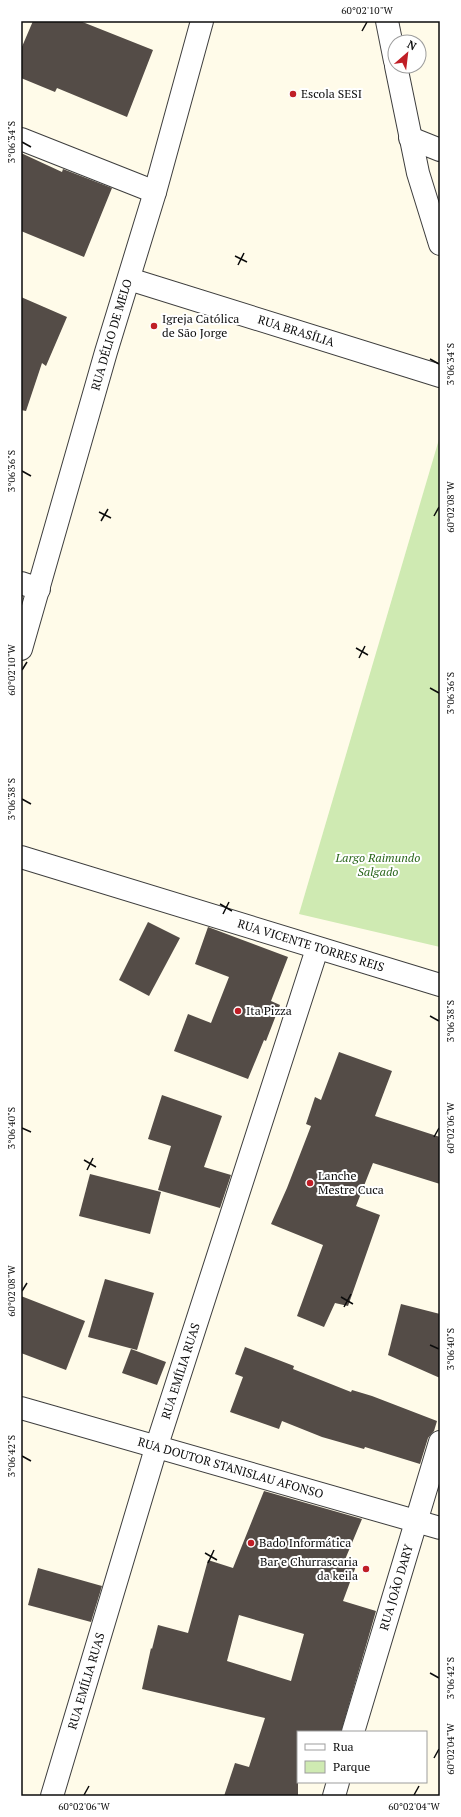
<svg xmlns="http://www.w3.org/2000/svg" width="461" height="1817" viewBox="0 0 461 1817" font-family="'PT Serif',serif">
<style>
.green{fill:#cfeab2}
.building{fill:#544c47;fill-rule:evenodd}
.lines{fill:none;stroke-linecap:round;stroke-linejoin:round}
.minor-casing{stroke:#3e3e3e;stroke-width:24}
.minor{stroke:#fff;stroke-width:22}
.ticks{fill:none;stroke:#0b0b0b;stroke-width:1.5}
.poi-dot{fill:#c01e26;stroke:#fff;stroke-width:1.5}
.labels{text-anchor:middle;stroke-width:4;stroke-linejoin:round;paint-order:stroke}
.poi-label{font-size:12px;fill:#0b0b0b;stroke:#fff;text-anchor:start}
.street-label{font-size:12px;fill:#0b0b0b;stroke:#fff}
.park-label{font-size:12px;font-style:italic;fill:#29651a;stroke:#fff}
.neatline{fill:none;stroke:#0b0b0b;stroke-width:1.5}
.ticks-label{font-size:10px;text-anchor:middle;fill:#0b0b0b}
</style>
<rect width="100%" height="100%" fill="#fffbe9"/>
<path class="green" d="M440,436V947L299,914Z"/>
<g class="building">
<path d="M33,21H80L153,50L127,117L57,88L55,92L21,78V49Z"/>
<path d="M21,153L62,172L63,169L112,188L84,257L21,231Z"/>
<path d="M21,297L67,317L46,366L42,363L26,411L21,410Z"/>
<path d="M148,922L180,938L149,996L119,980Z"/>
<path d="M208,927L288,957L271,1001L280,1005L266,1041L264,1040L248,1079L174,1051L188,1014L211,1023L229,977L195,964Z"/>
<path d="M339,1052L392,1071L375,1116L440,1137V1184L373,1163L356,1206L380,1215L348,1306L335,1303L324,1327L297,1316L323,1245L271,1224L287,1188L311,1126L306,1124L315,1097L321,1100Z"/>
<path d="M162,1095L222,1116L204,1167L231,1175L220,1208L158,1190L171,1146L148,1139Z"/>
<path d="M90,1174L161,1192L150,1234L79,1216Z"/>
<path d="M105,1279L154,1293L137,1350L88,1337Z"/>
<path d="M21,1296L85,1321L66,1370L21,1353Z"/>
<path d="M401,1304L440,1314V1378L388,1355Z"/>
<path d="M245,1347L294,1366L293,1369L351,1392L352,1390L372,1396L437,1421L434,1431L428,1438L420,1464L365,1447L364,1449L322,1437L282,1421L279,1429L230,1412L243,1377L235,1374Z"/>
<path d="M131,1349L166,1362L157,1385L122,1373Z"/>
<path d="M264,1491L362,1519L344,1562L356,1566L343,1601L376,1611L341,1732H298V1796H224L235,1763L249,1767L265,1718L142,1689L151,1648L152,1649L158,1625L188,1633L208,1560L233,1568ZM239,1615L304,1634L291,1681L227,1661Z"/>
<path d="M38,1568L102,1586L91,1622L28,1605Z"/>
</g>
<g class="lines">
<defs>
<g id="minor">
<path d="M387,21L395,61"/>
<path d="M396,66L418,173L440,244"/>
<path d="M410,138L440,150"/>
<path d="M21,139L155,192"/>
<path id="s1" d="M129,279L440,376"/>
<path d="M21,583L39,589"/>
<path id="s2" d="M21,649L106,352L155,192L202,21"/>
<path id="s3" d="M21,857L440,985"/>
<path id="s4" d="M21,1408L440,1528"/>
<path id="s5" d="M353,1732L440,1442"/>
<path id="s6" d="M52,1796L157,1445L317,949"/>
<path d="M334,1796L338,1782"/>
</g>
</defs>
<use href="#minor" class="minor-casing"/>
<use href="#minor" class="minor"/>
</g>
<path class="ticks" d="M362,31L367,22M22,142L31,147M235,256L247,262M238,265L244,253M430,359L439,364M22,471L31,476M99,512L111,518M434,516L439,507M101,521L108,509M356,648L368,655M359,658L365,646M22,670L27,662M430,688L439,693M22,799L31,804M220,904L232,911M223,914L229,902M430,1016L439,1021M22,1128L31,1132M434,1137L439,1128M84,1160L96,1167M87,1170L93,1158M22,1291L27,1283M341,1297L353,1304M344,1307L351,1294M430,1345L439,1349M22,1456L31,1461M205,1553L217,1560M208,1563L214,1550M430,1673L439,1678M434,1758L439,1749M84,1795L89,1786M414,1795L419,1786"/>
<g class="poi-dot">
<circle cx="293" cy="94" r="4"/>
<circle cx="154" cy="326" r="4"/>
<circle cx="238" cy="1011" r="4"/>
<circle cx="310" cy="1183" r="4"/>
<circle cx="251" cy="1543" r="4"/>
<circle cx="366" cy="1569" r="4"/>
</g>
<g class="labels">
<g class="poi-label">
<text x="301" y="98">Escola SESI</text>
<text x="162" y="323">Igreja Católica<tspan x="162" dy="14">de São Jorge</tspan></text>
<text x="246" y="1015">Ita Pizza</text>
<text x="318" y="1180">Lanche<tspan x="318" dy="14">Mestre Cuca</tspan></text>
<text x="259" y="1547">Bado Informática</text>
<text x="358" y="1566" text-anchor="end">Bar e Churrascaria<tspan x="358" dy="14">da keila</tspan></text>
</g>
<g class="street-label">
<text dy="4" stroke="none"><textPath href="#s1" startOffset="175">RUA BRASÍLIA</textPath></text>
<text dy="4" stroke="none"><textPath href="#s2" startOffset="327">RUA DÉLIO DE MELO</textPath></text>
<text dy="4" stroke="none"><textPath href="#s3" startOffset="303">RUA VICENTE TORRES REIS</textPath></text>
<text dy="4" stroke="none"><textPath href="#s6" startOffset="444">RUA EMÍLIA RUAS</textPath></text>
<text dy="4" stroke="none"><textPath href="#s4" startOffset="218">RUA DOUTOR STANISLAU AFONSO</textPath></text>
<text dy="4" stroke="none"><textPath href="#s5" startOffset="151">RUA JOÃO DARY</textPath></text>
<text dy="4" stroke="none"><textPath href="#s6" startOffset="120">RUA EMÍLIA RUAS</textPath></text>
</g>
<g class="park-label">
<text x="378" y="862">Largo Raimundo<tspan x="378" dy="14">Salgado</tspan></text>
</g>
</g>
<rect width="461" height="1817" fill="none" stroke="#ffffff" stroke-width="44"/>
<rect x="297" y="1731" width="130" height="52" fill="#ffffff" stroke="#9d9d9d"/>
<rect x="305" y="1744" width="20" height="6" fill="#ffffff" stroke="#9d9d9d"/>
<text x="333" y="1751" font-size="12" fill="#0b0b0b">Rua</text>
<rect x="305" y="1761" width="20" height="12" fill="#cfeab2" stroke="#9d9d9d"/>
<text x="333" y="1771" font-size="12" fill="#0b0b0b">Parque</text>
<g transform="translate(407 54) rotate(28)"><circle r="19" fill="#ffffff" stroke="#9d9d9d"/>
<path d="M0-3L7 15L0 10L-7 15Z" fill="#c01e26"/>
<text y="-6" font-size="11" font-weight="bold" text-anchor="middle" fill="#0b0b0b">N</text>
</g>
<rect x="22" y="22" width="417" height="1773" class="neatline"/>
<g class="ticks-label">
<text x="367" y="14">60°02'10"W</text>
<text transform="translate(11 142) rotate(-90)" y="4">3°06'34"S</text>
<text transform="translate(450 364) rotate(-90)" y="4">3°06'34"S</text>
<text transform="translate(11 471) rotate(-90)" y="4">3°06'36"S</text>
<text transform="translate(450 507) rotate(-90)" y="4">60°02'08"W</text>
<text transform="translate(11 670) rotate(-90)" y="4">60°02'10"W</text>
<text transform="translate(450 693) rotate(-90)" y="4">3°06'36"S</text>
<text transform="translate(11 799) rotate(-90)" y="4">3°06'38"S</text>
<text transform="translate(450 1021) rotate(-90)" y="4">3°06'38"S</text>
<text transform="translate(11 1128) rotate(-90)" y="4">3°06'40"S</text>
<text transform="translate(450 1128) rotate(-90)" y="4">60°02'06"W</text>
<text transform="translate(11 1291) rotate(-90)" y="4">60°02'08"W</text>
<text transform="translate(450 1349) rotate(-90)" y="4">3°06'40"S</text>
<text transform="translate(11 1456) rotate(-90)" y="4">3°06'42"S</text>
<text transform="translate(450 1678) rotate(-90)" y="4">3°06'42"S</text>
<text transform="translate(450 1749) rotate(-90)" y="4">60°02'04"W</text>
<text x="84" y="1810">60°02'06"W</text>
<text x="414" y="1810">60°02'04"W</text>
</g>
</svg>
